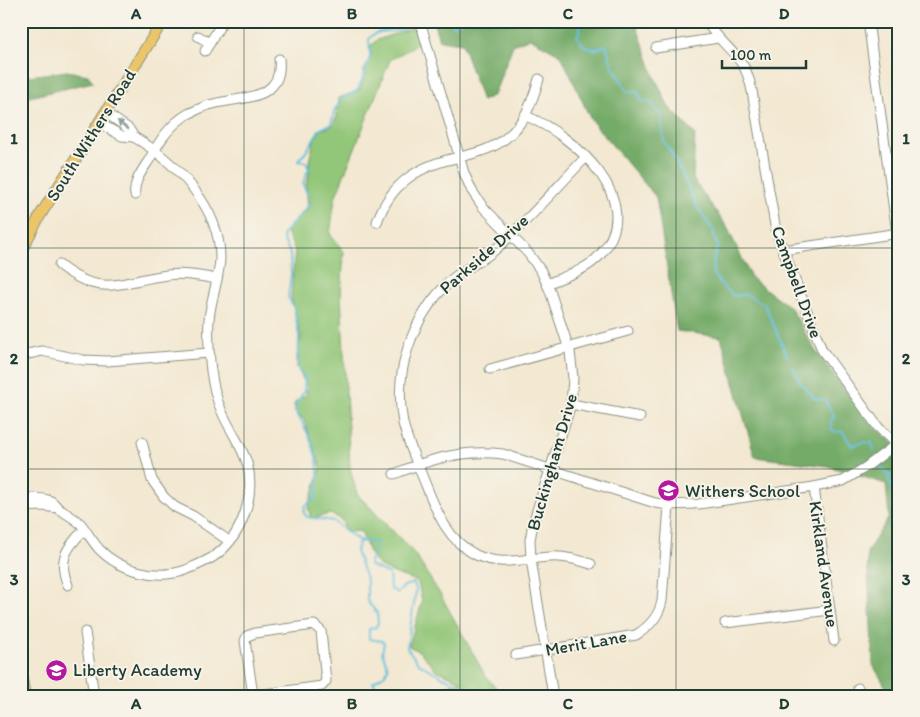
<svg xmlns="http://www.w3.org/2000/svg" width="920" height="717" viewBox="0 0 920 717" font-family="Itim,sans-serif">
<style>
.green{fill:#92c678;stroke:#588256}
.forest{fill:#75ab68;stroke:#4a744e}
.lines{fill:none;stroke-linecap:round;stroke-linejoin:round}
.stream{stroke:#60bfde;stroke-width:2}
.minor-casing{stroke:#899282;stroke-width:11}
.major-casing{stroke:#899282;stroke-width:12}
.minor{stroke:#fff;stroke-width:9}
.major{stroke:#ecc569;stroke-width:10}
.oneway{fill:#8f9e9a}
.grid{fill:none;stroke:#1f3d34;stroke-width:1;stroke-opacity:0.55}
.labels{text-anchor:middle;stroke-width:4;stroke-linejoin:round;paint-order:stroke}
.street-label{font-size:18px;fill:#1f3d34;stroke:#f7f3e8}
.poi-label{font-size:18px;fill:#1f3d34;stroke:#f7f3e8;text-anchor:start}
.neatline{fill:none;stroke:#1f3d34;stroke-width:2}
.grid-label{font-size:16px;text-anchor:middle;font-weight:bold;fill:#1f3d34}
</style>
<rect width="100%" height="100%" fill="#f7f3e8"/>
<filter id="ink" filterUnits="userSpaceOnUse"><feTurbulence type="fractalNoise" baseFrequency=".02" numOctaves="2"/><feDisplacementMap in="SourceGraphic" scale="10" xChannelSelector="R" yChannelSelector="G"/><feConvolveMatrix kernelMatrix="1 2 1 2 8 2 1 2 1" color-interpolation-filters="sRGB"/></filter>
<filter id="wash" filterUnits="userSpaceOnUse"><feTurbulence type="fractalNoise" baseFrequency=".0096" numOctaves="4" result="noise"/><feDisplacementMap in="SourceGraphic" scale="20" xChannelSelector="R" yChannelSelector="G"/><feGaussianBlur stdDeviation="1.12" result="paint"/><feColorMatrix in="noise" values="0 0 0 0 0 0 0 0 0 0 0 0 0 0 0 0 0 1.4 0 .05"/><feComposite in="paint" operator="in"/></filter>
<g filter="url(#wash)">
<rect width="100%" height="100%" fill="#f3e8d1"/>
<path class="green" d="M415,27L419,43L390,60L335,198L330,234L344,252L341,295L350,468L357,494L414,553L440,594L485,675L503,696H449L444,687L461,681L436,670L420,652L409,646L422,602L418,582C408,578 382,570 375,562C373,559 371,555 369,552C365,544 365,537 359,531L350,532L345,529L341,519L330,514L311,518L308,508L321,468L304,420L296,413L294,405L296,401L306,395L307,386L297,368V356L301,337L291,297L295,250L286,232C291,221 301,217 308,208L306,185L309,174V161L314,140L320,130L332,126L337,116L339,98L361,89L364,70L371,57L370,46L377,40Z"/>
<g class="forest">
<path d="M433,21H635L654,75L668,106L695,134L693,179L727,227L752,279L791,308L815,350L866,418L899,448V696H891L873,665L867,552L889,517L886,484L828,466L755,457L721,337L677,331L656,197L591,120L561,55L530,38L513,45L494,95L482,101L462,43L439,40Z"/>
<path d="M67,71L88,75L93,82L21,99V77Z"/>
</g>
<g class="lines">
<g class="stream">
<path d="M452,21L453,26L462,21"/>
<path d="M572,21L573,24L580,23V30L577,36L583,45L594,50L606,45L612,65L628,92H638L641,101L651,102L661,116L664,142L675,159L698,208L714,231V237L718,246L714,258L713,274L724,288L734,296L746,294L765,305L787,356"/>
<path d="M411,24C408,26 404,28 400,30C388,33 378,28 369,39L370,57L362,81L357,91L344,98L335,109L331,124L319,130L306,152L298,161L306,162L309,169C297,192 308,184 310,204L283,234V239L290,253L291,274L288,297L294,308L299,336L298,369L305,377L304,391L298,402L295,411C306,427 317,451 318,470C319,479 317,489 316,498L305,506L304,513L307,517L333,521L358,540L377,543L369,565L389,574L390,589L398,593L404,586L414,583L416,590L407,648L418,663L443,677L467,688L468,696"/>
<path d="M793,367L800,382L815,399L825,400L834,417L831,421L832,431L843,432L852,446L863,442L872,443L874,450"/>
<path d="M878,465L890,475L899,479"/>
<path d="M887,473L899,510"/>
<path d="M363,541L358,544L356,551L367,581V601L377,613L378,623L376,627L369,629V639L382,641L384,644L382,652L388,668L385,674L373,682L382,696"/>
</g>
</g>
</g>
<g filter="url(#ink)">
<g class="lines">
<defs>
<g id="minor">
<path d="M420,21L464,173L472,191L483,207L528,253L541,271L550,291L570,352L573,378L571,404L533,523L530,540L531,560L553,696"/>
<path d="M706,21C716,38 732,49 742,64C748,72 750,82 752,91L776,231L822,350L878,427L899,447"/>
<path d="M868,21L897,233"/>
<path d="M198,36L210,43"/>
<path d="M656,48L718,38"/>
<path d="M205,51L223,21"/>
<path d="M526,116C573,135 649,200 600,255C587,270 565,276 547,284"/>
<path d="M99,123L122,136L134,137L129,129L106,113"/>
<path d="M586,157C556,188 528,221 496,249C482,262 463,268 449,282C412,318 393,371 403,423C407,440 414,456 421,473C434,504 444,539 476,555C502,567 524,558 550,557C565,556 578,560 591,564"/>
<path d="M135,195C133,182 142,171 149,160C159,142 169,125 188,114C195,111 202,107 209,105C238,96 284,103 279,59"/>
<path d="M377,222C391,182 420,165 460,157C476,153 493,149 506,138C525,123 532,102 539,79"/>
<path d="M783,250L899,233"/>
<path d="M59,265C102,299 120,281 167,275C185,273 200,276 217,279"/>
<path d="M28,354L42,351L83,360L107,361L209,353"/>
<path d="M490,369L628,331"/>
<path d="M571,404L640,417"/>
<path d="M142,442L152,480L164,497L175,507L193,516L229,541"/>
<path d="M394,474C431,459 462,449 503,454L655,503L669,505L694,504"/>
<path d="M814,487L834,641"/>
<path d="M21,498C31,498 42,497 51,501C54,503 56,506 59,509C67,514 74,518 81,524C87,532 92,541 99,549C120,571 157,580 186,570C195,566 205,562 213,557C242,538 256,495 247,463C241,444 229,429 222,412C216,399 213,385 211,371C209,354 208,336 209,319C211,299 219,279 220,259C221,208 175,161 134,137"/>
<path d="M699,504L814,487L843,481L866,467L895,445"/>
<path d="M21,507L43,506L58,508"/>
<path d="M68,585C57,560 67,547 84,530"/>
<path d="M725,623L830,610"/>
<path d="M85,632L94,696"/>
<path d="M516,655L636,635C649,627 659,616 662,601L669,505"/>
<path d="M858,688V696"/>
<path d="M250,696L322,686L326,681L321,631L314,625L255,633L247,636L245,641L253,695"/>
</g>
<g id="major">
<path d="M21,251L41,214L163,21"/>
<path d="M21,674L25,696"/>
</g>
</defs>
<use href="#minor" class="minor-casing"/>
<use href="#major" class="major-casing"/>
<use href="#minor" class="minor"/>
<use href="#major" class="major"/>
</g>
<defs><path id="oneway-solid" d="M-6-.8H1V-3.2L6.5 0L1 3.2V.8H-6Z" transform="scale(1.25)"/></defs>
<use class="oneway" href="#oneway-solid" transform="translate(123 125) rotate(-142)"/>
</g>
<path class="grid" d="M244,21V696M460,21V696M676,21V696M21,248H899M21,469H899"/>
<defs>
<symbol id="school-disc" viewBox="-11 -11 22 22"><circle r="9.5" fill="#b5179e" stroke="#f7f3e8"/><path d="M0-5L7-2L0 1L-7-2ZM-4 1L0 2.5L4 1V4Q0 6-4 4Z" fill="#fff"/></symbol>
</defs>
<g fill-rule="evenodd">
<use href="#school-disc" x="656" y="478" width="25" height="25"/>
<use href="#school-disc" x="44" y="658" width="25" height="25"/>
</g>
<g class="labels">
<g class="street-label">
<text transform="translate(91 135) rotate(-58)" y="6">South Withers Road</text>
<text transform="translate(484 254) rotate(-41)" y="6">Parkside Drive</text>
<text transform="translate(797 282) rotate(70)" y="6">Campbell Drive</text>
<text transform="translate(552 462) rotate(-74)" y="6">Buckingham Drive</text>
<text transform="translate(824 564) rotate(82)" y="6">Kirkland Avenue</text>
<text transform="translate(586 643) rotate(-10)" y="6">Merit Lane</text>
</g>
<g class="poi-label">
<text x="685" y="497">Withers School</text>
<text x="73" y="676">Liberty Academy</text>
</g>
</g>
<rect width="920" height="717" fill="none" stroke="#f7f3e8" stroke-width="55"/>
<path d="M722 60v8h84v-8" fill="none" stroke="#1f3d34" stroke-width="2.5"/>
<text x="730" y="60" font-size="15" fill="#1f3d34" stroke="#f7f3e8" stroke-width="4" paint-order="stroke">100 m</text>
<rect x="28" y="28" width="864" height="662" class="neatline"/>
<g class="grid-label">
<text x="136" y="19">A</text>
<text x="352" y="19">B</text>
<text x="568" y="19">C</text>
<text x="784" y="19">D</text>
<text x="14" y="144">1</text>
<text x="906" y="144">1</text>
<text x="14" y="364">2</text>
<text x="906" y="364">2</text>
<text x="14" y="585">3</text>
<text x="906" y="585">3</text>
<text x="136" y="709">A</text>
<text x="352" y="709">B</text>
<text x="568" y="709">C</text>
<text x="784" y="709">D</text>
</g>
</svg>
